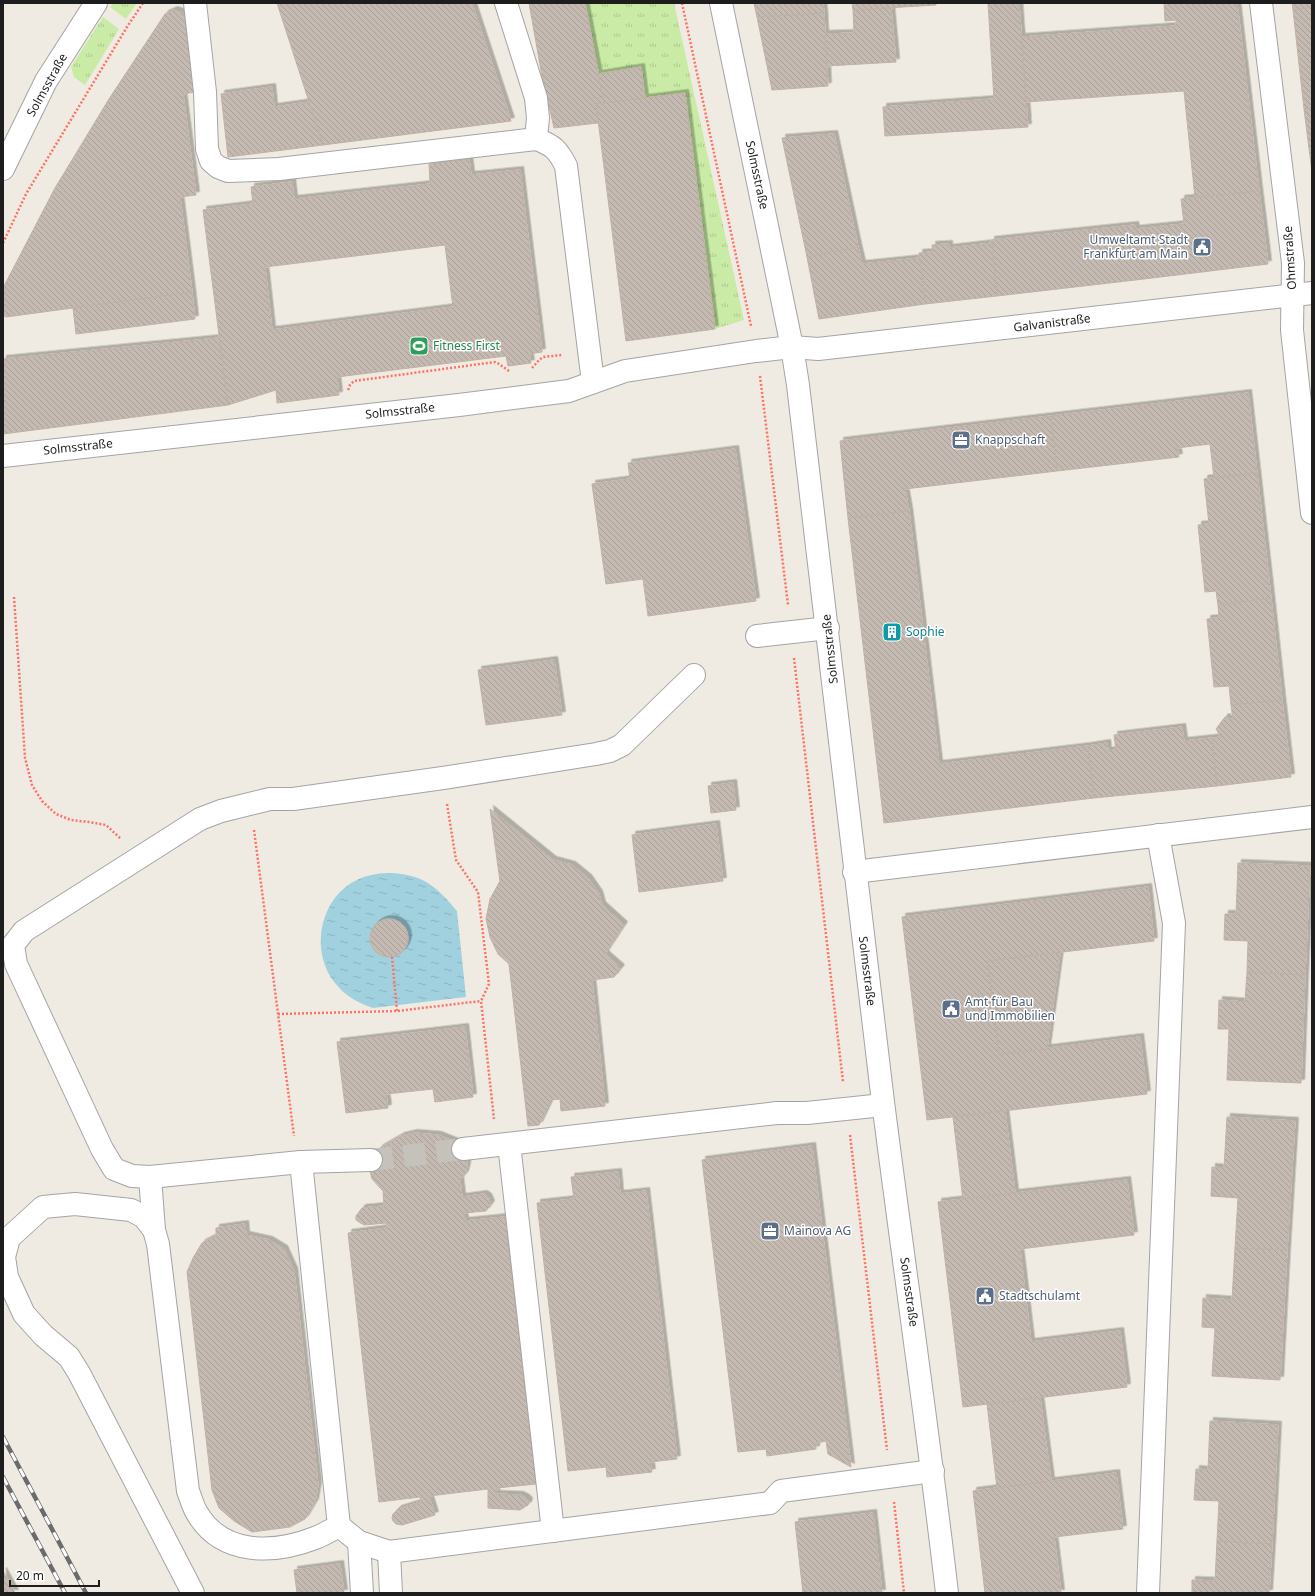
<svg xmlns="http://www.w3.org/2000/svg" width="1315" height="1596" viewBox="0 0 1315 1596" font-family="'Noto Sans',sans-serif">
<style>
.grass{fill:url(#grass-tufts)}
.water{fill:url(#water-ripples)}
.building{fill:url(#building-back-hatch);stroke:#c1b1a4;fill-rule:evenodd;filter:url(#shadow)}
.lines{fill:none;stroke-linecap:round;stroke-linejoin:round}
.minor-tunnel{stroke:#c5c2bb;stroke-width:22;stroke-dasharray:22 11;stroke-linecap:butt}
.minor-casing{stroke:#a4a4a4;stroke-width:24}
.path{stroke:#ff7263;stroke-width:2.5;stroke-dasharray:2 2;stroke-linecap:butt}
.minor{stroke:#fff;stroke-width:22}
.rail-casing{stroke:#6b6b6b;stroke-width:4.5}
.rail{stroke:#fff;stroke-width:3;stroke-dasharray:9;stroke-linecap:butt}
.labels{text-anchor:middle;stroke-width:3;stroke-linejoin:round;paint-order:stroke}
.street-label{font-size:12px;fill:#1d1d1d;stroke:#fff}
.service-label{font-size:12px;fill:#4e5e75;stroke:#fff;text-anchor:start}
.leisure-label{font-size:12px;fill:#27864d;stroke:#fff;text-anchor:start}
.culture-label{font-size:12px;fill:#0d838f;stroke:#fff;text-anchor:start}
</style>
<defs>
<pattern id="grass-tufts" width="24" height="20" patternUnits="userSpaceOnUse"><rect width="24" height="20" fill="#c9eba6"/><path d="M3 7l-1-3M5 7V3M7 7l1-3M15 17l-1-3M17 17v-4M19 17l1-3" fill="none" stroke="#acc98e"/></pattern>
<pattern id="water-ripples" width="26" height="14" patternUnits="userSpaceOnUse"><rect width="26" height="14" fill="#a1d1de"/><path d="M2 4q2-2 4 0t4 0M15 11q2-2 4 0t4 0" fill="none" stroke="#8ab3be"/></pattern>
<pattern id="building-back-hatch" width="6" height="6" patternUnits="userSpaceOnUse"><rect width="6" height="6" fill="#c4bab2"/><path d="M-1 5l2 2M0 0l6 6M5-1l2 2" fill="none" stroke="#a89f99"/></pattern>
<filter id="shadow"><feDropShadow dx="3.5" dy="-3.5" stdDeviation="0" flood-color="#0004"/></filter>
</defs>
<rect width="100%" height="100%" fill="#efebe2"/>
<g class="grass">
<path d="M113,3H137L126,19L110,7Z"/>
<path d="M585,3H674L744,320L715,329L685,93L645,98L640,67L598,74Z"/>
<path d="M103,17L119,29L85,85L74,77L71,67Z"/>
</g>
<path class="water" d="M392,873C424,875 437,887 457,911L466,997L373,1008C358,1003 345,996 335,983C309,950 320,896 359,879C370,874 381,873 392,873Z"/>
<g class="building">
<path d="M277,3H472L511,121L323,145Z"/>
<path d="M529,3H585L604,103L596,104L598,123L554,128L550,110H548Z"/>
<path d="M754,3H823L824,13L757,17Z"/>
<path d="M852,3H936V5L853,10Z"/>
<path d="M988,3H1019L1028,127L885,136L883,107L994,99Z"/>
<path d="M1164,3H1237L1259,191L1195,198L1184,91L1026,102L1022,37L1176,26V20L1165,21Z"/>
<path d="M1292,3H1312V7L1293,10Z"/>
<path d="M1312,7V108L1304,109L1293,10Z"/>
<path d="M891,8L896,62L827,66L825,34L854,33L853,10Z"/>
<path d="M174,10L183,13L185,18L195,92L183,94L196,195L180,197L192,292L6,317L3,315V288L55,188L109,99L165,14Z"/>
<path d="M824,13L828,86L772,90L757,17Z"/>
<path d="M641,67L645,98L604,103L598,74Z"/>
<path d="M272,87L274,107L309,102L323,145L228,157L221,94Z"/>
<path d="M685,93L715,329L626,341L596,104Z"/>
<path d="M1312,108V172L1304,109Z"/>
<path d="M834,134L858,247L807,257L782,138Z"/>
<path d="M469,159L471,175L520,170L542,352L529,354L531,363L508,366L506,356L337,377L339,395L277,403L276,390L228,405L203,210L253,204L251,187L292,182L294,199L430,184L429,164ZM445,245L453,307L272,330L265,267Z"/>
<path d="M1259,191L1268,264L1144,279L1135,229L1184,224L1181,199Z"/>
<path d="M1135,225L1144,279L997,296L991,240Z"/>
<path d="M992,243L997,296L925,304L919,253L933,252L932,245L949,244V248Z"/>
<path d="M858,247L862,264L920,258L925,304L819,319L807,257Z"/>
<path d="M192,292L195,319L76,334L73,308Z"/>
<path d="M219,338L228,405L3,434V359Z"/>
<path d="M1248,393L1257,473L1214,478L1210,444L1177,448L1179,457L1057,471L1051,416Z"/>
<path d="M1051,416L1057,471L905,489L909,511L848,518L840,441Z"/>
<path d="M735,449L756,601L648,616L643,579L606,584L592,484L630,479L628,463Z"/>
<path d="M1257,473L1271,598L1218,605L1216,591L1205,592L1198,525L1209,524L1204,479Z"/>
<path d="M909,511L939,764L1088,746L1094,798L884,823L848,518Z"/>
<path d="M1271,598L1282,700L1231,705L1229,686L1214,687L1207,619L1219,618L1218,605Z"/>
<path d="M554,660L562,715L486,725L478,670Z"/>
<path d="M1282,700L1291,777L1217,786L1212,738L1221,737L1216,729L1225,717L1233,720L1231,705Z"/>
<path d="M1182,727L1184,741L1212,738L1217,786L1094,798L1088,746L1107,743L1108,751L1116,750L1114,735Z"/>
<path d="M733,783L736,810L711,813L708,786Z"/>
<path d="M490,809L553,860L572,865L588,878L599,894L602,905L624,925L605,954L621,968L614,977L592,980L605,1106L561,1111L560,1099L551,1100L539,1125L528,1126L509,964L498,954L490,937L486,919L490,899L500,881Z"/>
<path d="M716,824L723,881L639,892L632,835Z"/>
<path d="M1238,863L1310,866L1305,975L1247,972L1248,941L1224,940L1225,914H1236Z"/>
<path d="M1148,887L1154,941L988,961L999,1054L1140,1037L1147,1094L927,1120L902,917Z"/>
<circle cx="389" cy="938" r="19"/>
<path d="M1060,953L1047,1049L999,1054L988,961Z"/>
<path d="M1247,972L1305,975L1301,1083L1227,1080L1229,1029H1218L1219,1000L1245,1002Z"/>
<path d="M465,1027L473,1097L435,1102L433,1089L386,1094L388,1108L346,1113L337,1042Z"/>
<path d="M1005,1111L1015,1193L963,1200L953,1117Z"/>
<path d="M1227,1117L1295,1121L1287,1250L1235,1248L1238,1198L1211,1196L1212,1167L1224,1168Z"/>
<path d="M414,1133L438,1135L458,1143L467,1158V1166L465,1174L460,1180L462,1197L484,1194L488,1197L491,1204L486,1211L464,1213L465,1221L505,1217L536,1484L497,1488L496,1494L520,1495L526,1498L529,1501L528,1505L520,1510L488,1508V1489L429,1496L435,1515L402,1525L396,1524L393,1521L392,1518L393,1514L398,1509L421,1502L420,1497L379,1502L348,1233L387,1228L386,1223L364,1225L356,1220V1216L362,1208L384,1206L383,1191L372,1179L370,1171V1163L374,1155L380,1148L401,1136Z"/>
<path d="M812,1146L851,1467L828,1454L826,1441L816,1443V1449L767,1456L766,1449L738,1452L702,1160Z"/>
<path d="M618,1172L620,1194L646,1191L677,1459L650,1462L652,1472L607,1477L606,1467L568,1471L537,1203L574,1199L571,1177Z"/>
<path d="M1127,1180L1134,1235L1020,1249L1031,1342L1120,1331L1127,1387L963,1407L938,1202Z"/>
<path d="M245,1224L246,1235L269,1240L284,1249L294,1271L318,1485L315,1502L305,1519L290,1527L252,1532L234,1521L219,1508L212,1490L187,1272L193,1258L202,1243L216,1236V1228Z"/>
<path d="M1235,1248L1287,1250L1280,1380L1212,1376L1215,1328L1202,1327L1203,1298L1232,1300Z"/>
<path d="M1040,1398L1051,1481L997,1488L987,1404Z"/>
<path d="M1210,1421L1278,1425L1272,1544L1217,1541L1219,1501L1194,1500L1196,1469L1208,1470Z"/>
<path d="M1116,1473L1123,1529L1054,1537L1061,1593H985L973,1491Z"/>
<path d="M873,1513L882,1593H803L795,1522Z"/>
<path d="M1217,1541L1272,1544L1269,1593H1192V1580L1215,1581Z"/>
<path d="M340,1564L344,1593H297L294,1570Z"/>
<path d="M3,1571L15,1593H3Z"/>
</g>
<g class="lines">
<path class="minor-tunnel" d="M371,1160L463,1149"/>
<defs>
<g id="minor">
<path d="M195,3L205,92L207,149L211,161L218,167L228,171L279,169L536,139"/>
<path d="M506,3L536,98L538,118L536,139C553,145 558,150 566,166L593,382"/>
<path d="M721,3L792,347L798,385C827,624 853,863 883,1102C904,1266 928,1429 947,1593"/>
<path d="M1261,3L1293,263L1292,330L1312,513"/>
<path d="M3,169L46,81L96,3"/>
<path d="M3,456L459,405L569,391L625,371L756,351L792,347L818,349L1312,293"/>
<path d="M757,636L828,628"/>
<path d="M854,872L1312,817"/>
<path d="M509,1144L553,1531"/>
<path d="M463,1149L777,1113H807L883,1105"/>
<path d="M371,1160L301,1162L150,1177L132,1176L114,1169L102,1149L16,964L13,945L24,931L200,819L221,811L270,799H293L443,778L596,754L610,751L622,745L694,675"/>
<path d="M301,1162L339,1526"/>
<path d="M150,1177L154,1230"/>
<path d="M359,1542L362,1593"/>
<path d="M193,1593L79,1373L69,1357L43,1335L24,1314L7,1277L4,1257L9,1238L43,1207L75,1204L131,1210L144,1217L154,1230L158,1244L188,1491C191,1498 193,1507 197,1513C222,1556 274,1554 315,1538C323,1535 331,1530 339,1526L359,1542L389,1552"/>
<path d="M391,1593L389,1552L770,1503L781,1491L933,1471"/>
<path d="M1148,1593L1174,923L1158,835"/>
</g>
</defs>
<use href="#minor" class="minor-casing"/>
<g class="path">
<path d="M682,3L751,326"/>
<path d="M3,243L26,194L127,27L143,3"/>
<path d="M532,368L539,360L543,357L562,355"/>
<path d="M760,376L788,605"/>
<path d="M348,390L350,385L354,381L495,362L499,364L509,371"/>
<path d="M14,597L25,758L32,785L42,801L56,814L71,820L89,822L106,825L121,839"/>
<path d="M794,658L843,1082"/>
<path d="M447,804L456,860L478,892L489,984L481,1001L494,1119"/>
<path d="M254,830L294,1136"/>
<path d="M392,957L397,1011"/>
<path d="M278,1014L397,1011L481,1001"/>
<path d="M850,1135L887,1450"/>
<path d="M894,1502L904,1593"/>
</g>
<use href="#minor" class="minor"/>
<defs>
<g id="rail">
<path d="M3,1437L86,1593"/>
<path d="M3,1477L65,1593"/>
</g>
</defs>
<use href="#rail" class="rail-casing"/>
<use href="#rail" class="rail"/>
</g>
<defs>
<symbol id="civic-square" viewBox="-11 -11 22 22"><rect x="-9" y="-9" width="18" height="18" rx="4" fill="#5c6f8a" stroke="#fff"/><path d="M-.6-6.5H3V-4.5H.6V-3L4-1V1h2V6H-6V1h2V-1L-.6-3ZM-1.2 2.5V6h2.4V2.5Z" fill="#fff"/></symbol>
<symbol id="stadium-square" viewBox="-11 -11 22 22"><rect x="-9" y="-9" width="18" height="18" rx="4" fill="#2e9e5b" stroke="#fff"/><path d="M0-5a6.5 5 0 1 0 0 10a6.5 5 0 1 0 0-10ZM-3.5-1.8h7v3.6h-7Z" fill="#fff"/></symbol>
<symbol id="office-square" viewBox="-11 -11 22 22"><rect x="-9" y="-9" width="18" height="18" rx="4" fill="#5c6f8a" stroke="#fff"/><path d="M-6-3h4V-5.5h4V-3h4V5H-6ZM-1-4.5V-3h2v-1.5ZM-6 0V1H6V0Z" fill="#fff"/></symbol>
<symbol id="building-square" viewBox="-11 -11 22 22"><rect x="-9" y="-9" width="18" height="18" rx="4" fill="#0f9aa8" stroke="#fff"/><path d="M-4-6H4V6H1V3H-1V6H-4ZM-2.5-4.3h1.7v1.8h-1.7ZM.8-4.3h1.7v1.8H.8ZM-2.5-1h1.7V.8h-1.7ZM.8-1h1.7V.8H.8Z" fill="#fff"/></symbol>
</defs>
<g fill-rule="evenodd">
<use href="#civic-square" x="1191" y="236" width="22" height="22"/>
<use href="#stadium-square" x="408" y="335" width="22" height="22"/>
<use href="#office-square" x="950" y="429" width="22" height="22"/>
<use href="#building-square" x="881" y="621" width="22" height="22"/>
<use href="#civic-square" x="940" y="998" width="22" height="22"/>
<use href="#office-square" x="759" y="1220" width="22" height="22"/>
<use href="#civic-square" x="974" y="1285" width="22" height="22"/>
</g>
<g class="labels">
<g class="street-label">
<text transform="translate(47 85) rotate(-61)" y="4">Solmsstraße</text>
<text transform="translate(757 175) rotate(78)" y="4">Solmsstraße</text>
<text transform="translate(1290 258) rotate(-94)" y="4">Ohmstraße</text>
<text transform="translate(1052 323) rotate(-7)" y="4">Galvanistraße</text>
<text transform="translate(400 411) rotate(-6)" y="4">Solmsstraße</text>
<text transform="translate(78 447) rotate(-6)" y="4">Solmsstraße</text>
<text transform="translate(830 649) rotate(-96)" y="4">Solmsstraße</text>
<text transform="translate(867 971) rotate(83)" y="4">Solmsstraße</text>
<text transform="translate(909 1292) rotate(82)" y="4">Solmsstraße</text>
</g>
<g class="service-label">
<text x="1188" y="244" text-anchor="end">Umweltamt Stadt<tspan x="1188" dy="14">Frankfurt am Main</tspan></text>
<text x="975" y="444">Knappschaft</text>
<text x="965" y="1006">Amt für Bau<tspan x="965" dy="14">und Immobilien</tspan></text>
<text x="784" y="1235">Mainova AG</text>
<text x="999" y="1300">Stadtschulamt</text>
</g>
<g class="leisure-label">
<text x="433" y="350">Fitness First</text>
</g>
<g class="culture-label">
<text x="906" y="636">Sophie</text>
</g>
</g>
<rect width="1315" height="1596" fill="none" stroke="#1d1d1d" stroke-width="8"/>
<path d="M10 1580v6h89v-6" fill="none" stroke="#1d1d1d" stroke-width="2"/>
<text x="16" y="1580" font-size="12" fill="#1d1d1d" stroke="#ffffff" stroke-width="3" paint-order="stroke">20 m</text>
</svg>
